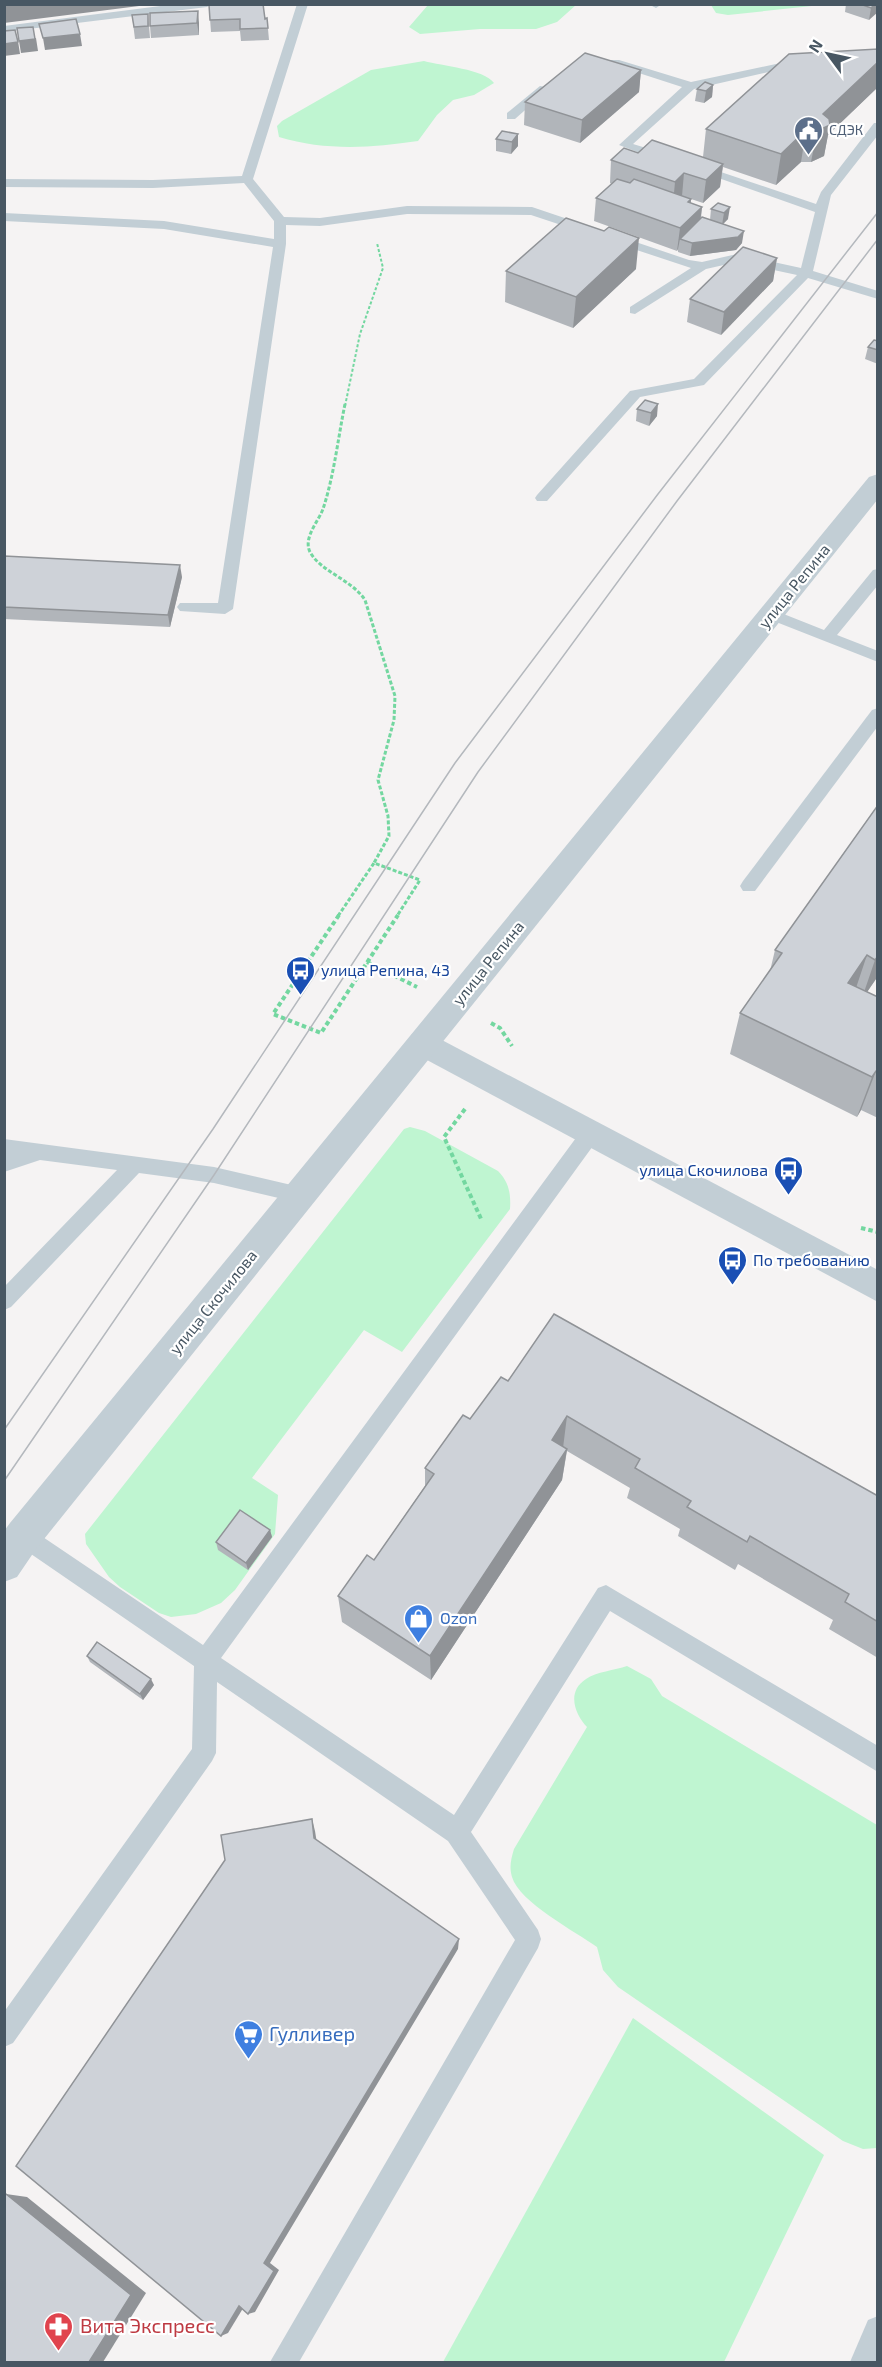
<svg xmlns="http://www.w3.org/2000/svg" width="882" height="2367" viewBox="0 0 882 2367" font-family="'Exo 2',sans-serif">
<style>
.green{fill:#bff5d1}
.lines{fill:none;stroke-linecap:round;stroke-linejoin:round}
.path-far2{stroke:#73d7a0;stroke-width:2;stroke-dasharray:3 2;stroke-linecap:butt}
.path-far1{stroke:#73d7a0;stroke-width:3;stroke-dasharray:4 2;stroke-linecap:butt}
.path{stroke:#73d7a0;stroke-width:4;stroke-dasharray:4.5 3;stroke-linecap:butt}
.service{fill:#c2ced5;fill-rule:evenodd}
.minor{fill:#c2ced5;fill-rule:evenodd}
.tertiary{fill:#c2ced5;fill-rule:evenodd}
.tram{stroke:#b4b8bd;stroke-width:1.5}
.wall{fill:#b1b5ba}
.shaded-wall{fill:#909397}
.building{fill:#ced2d8;stroke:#909397;stroke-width:1.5}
.labels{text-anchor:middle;stroke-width:4.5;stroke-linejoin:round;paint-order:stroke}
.far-service-label{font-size:14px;fill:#4e5e75;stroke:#fff;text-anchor:start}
.street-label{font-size:16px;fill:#485763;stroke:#fff}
.transit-label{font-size:16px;fill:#164399;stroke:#fff;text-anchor:start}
.shop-label{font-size:16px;fill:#366cbe;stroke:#fff;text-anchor:start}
.near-shop-label{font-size:20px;fill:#366cbe;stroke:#fff;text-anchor:start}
.near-health-label{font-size:20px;fill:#be3a42;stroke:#fff;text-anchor:start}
</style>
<rect width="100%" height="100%" fill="#f5f3f3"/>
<g class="green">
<path d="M428,5V4L576,5L557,22L536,29H480L420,34L409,27Z"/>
<path d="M711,5V4L821,5L728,15L716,13Z"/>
<path d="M424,61C442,66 484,69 494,83L474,95L453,100L437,115L418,141C371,148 325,151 279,137L277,126L282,121L371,70Z"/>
<path d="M410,1127L425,1131L498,1171C509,1182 511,1194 510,1209L402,1352L364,1330L252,1478L278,1495L275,1534L235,1590L221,1603L196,1614L171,1617L159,1613L120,1587L109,1577L86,1544L85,1534L404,1129Z"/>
<path d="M627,1666L651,1679L662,1696L877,1825V2148L863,2149L843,2141L618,1987L603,1970L597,1947C576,1932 519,1902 512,1877C509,1867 511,1859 514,1849L587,1727C575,1714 566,1692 586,1679C596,1672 615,1670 627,1666Z"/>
<path d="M633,2018L824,2155L724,2362H443Z"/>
</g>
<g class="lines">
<path class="path-far2" d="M345,406L360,334L383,268L377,243"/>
<g class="path-far1">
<path d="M345,404C338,438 334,476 323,509C318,522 303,538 310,552C321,572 351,579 365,600L395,696L394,720L378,780L388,816L389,836L374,863"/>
<path d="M338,916L374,863L420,880L397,916"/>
</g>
<g class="path">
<path d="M339,915L273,1014L321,1033L398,915"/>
<path d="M367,962L417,987"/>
<path d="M491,1023L500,1028L512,1046"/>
<path d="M465,1109L444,1137L482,1221"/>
<path d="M861,1228L878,1232"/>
</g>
<g class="service">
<path d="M176,4H212L207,7L4,32V26Z"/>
<path d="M297,4H308L253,179L284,217L320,218L407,206L532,207L689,260L702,262L737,254L801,268L815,212L690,168L700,165L816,204L821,192L874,123H878V135L831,195L813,271L878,291V299L808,278L704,385L640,397L547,501H537L535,498L537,495L630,391L694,379L797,275L737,262L706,269L635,314L630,313V307L691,268L531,215L407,214L320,226L286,225V244L233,609L225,614L180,611L177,607L180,603H218L273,247L164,229L4,221V213L164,221L274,239V221L244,183L153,188L4,187V179L153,180L242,176Z"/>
<path d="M662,4L656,8L650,5L651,4Z"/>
<path d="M799,59L805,62L803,64L694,89L633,144L669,155V161H661L619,145L682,87L611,64V60H619L691,82Z"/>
<path d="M540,86L550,88L515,119H507V113Z"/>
<path d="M878,569V585L837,635L878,651V662L766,618L763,614L771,609L824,630L873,570Z"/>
<path d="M878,708V726L755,891H743L740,886L743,881L872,710Z"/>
<path d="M591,1125L598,1127L601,1133L598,1139L221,1658L454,1815L598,1588L606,1585L878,1746V1772L610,1611L471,1832L538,1930L541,1939L538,1948L299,2362H270L515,1940L448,1841L217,1682L216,1753L212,1761L13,2043L4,2047V2012L192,1749L194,1666L15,1543L12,1536L15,1529L23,1525L31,1529L203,1645L584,1127Z"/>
<path d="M4,1139L214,1167L300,1187L307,1189L310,1195L307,1201L300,1203L214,1183L139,1173L11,1307L4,1310V1287L117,1170L40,1160L4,1172Z"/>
<path d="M878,2316V2362H850L868,2320Z"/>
</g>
<path class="minor" d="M423,1030L878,1270V1302L412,1052L407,1043L412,1034Z"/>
<path class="tertiary" d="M878,474V499L36,1549L17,1577L4,1582V1531L10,1523L869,477Z"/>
<g class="tram">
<path d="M4,1430L213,1129L455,763L658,494L878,212"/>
<path d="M4,1481L214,1175L478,772L677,501L878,239"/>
</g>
</g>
<g class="wall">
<path d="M846,4H878L869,20L845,12Z"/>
<path d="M209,5L267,18L269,40L241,41L240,31L211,32Z"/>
<path d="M148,14L150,38L135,39L132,15Z"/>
<path d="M199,23V35L151,38L150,26Z"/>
<path d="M878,49V87L828,135L824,156L811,162H801L776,185L723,167L720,187L703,203L691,199V203L702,207L701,219L710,220L711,209L718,203L728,219L723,224L742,243L736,250L690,256L678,252V249L677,251L594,221L596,198L612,184L610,183L611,160L638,153L703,157L706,129Z"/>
<path d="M641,70L639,92L580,143L524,125L525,102Z"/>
<path d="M713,85L712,97L704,103L695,101L697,89Z"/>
<path d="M518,134V146L511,154L496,151V139Z"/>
<path d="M777,258L773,281L721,335L687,322L690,299Z"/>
<path d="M636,269L573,328L505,302L506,271Z"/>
<path d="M878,341V364L865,359L868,347Z"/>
<path d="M645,400L657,416L649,426L636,421L637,409Z"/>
<path d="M4,556L182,577L170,627L4,619Z"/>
<path d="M878,805V976L867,992L878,997V1118L861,1110L857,1117L730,1054L740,1013L770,971L775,950Z"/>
<path d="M508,1381L878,1496V1658L829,1629L833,1620L738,1564L735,1570L678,1536L680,1529L627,1498L630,1488L567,1451L562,1480L431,1680L342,1622L338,1596L374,1560L425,1486V1468L470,1419Z"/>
<path d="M270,1530L272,1537L248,1570L218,1550L216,1542Z"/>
<path d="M87,1656L154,1685L143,1700L90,1662Z"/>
</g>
<g class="shaded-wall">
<path d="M4,4H155L4,23Z"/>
<path d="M875,4H878V12L869,20L871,8Z"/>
<path d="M198,11L199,23V35L197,23Z"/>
<path d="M80,34L82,46L45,50L43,38Z"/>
<path d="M36,38L38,51L21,53L19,41Z"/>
<path d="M18,41L20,54L4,56V44Z"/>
<path d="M878,62V87L828,135L824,156L811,162L817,131L823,114Z"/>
<path d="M641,70L639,92L580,143L582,120Z"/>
<path d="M713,85L712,97L704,103L706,91Z"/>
<path d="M806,130L801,162L776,185L781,154Z"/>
<path d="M518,134V146L511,154L512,142Z"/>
<path d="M723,164L720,187L703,203L706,180Z"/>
<path d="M684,173L682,196L673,204L675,182Z"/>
<path d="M691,199L689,219L702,207L699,230L680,239L678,249L677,251L680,228L688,202Z"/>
<path d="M730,207L728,219L722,225L724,213Z"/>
<path d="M744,231L742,243L736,250L690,256L692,243Z"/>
<path d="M639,238L636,269L573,328L576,297Z"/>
<path d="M777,258L773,281L721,335L724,312Z"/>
<path d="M658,404L657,416L649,426L651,413Z"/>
<path d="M180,565L182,577L170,627L168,615Z"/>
<path d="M867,955L853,997L848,983Z"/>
<path d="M878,956V976L861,1001L875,960Z"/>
<path d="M876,1071L861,1110L857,1117L872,1077Z"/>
<path d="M567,1416L563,1448L552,1440Z"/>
<path d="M567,1449L562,1480L431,1680L430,1656Z"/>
<path d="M270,1530L272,1537L248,1570L246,1563Z"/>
<path d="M151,1679L154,1685L143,1700L140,1694Z"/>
<path d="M312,1819L315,1831L318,1850L314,1838Z"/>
<path d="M459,1939L458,1949L270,2263L279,2270L255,2312L248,2314L264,2263Z"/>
<path d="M6,2194L27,2197L146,2293L103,2362H89Z"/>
<path d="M245,2305L228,2333L221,2336L239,2306Z"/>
</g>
<g class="building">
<path d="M227,4H263L265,19L267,18L268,28L240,29V19L210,20L209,5Z"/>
<path d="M860,4H875L871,8Z"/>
<path d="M198,11L197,23L150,26V13Z"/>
<path d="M148,14V26L134,27L132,15Z"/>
<path d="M76,19L80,34L43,38L39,24Z"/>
<path d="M33,27L35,39L19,41L17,28Z"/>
<path d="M15,30L18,42L4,44V31Z"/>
<path d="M878,49V62L823,114L829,119L830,125L817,131L806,130L781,154L706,129L789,54Z"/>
<path d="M585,53L641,70L582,120L525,102Z"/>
<path d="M705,82L713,85L706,91L697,89Z"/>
<path d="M502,131L518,134L512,142L496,139Z"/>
<path d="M652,140L723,164L706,180L684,173L675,182L611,160L624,148L638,153Z"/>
<path d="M617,179L630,183L634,179L691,199L688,202L702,207L680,228L596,198Z"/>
<path d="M718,203L730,207L724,213L711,209Z"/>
<path d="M702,217L744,231L738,237L692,243L680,239Z"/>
<path d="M566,218L604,231L609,227L639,238L576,297L506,271Z"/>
<path d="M743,247L777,258L724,312L690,299Z"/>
<path d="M874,340L878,341V350L868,347Z"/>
<path d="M645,400L658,404L651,413L637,409Z"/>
<path d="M4,556L180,565L168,615L4,607Z"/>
<path d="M878,805V956L875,960L867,955L848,983L878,997V1071H876L872,1077L740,1013L782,953L775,950Z"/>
<path d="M554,1314L878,1496V1622L845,1602L849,1594L750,1536L747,1542L687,1507L691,1501L635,1468L640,1459L567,1416L552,1440L567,1449L430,1656L338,1596L367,1555L374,1560L434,1474L425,1468L463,1415L470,1419L501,1377L508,1381Z"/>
<path d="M240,1510L270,1530L246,1563L216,1542Z"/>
<path d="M97,1642L151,1679L140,1694L87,1656Z"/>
<path d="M312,1819L314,1838L459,1939L264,2263L274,2271L248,2314L239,2306L221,2336L16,2166L225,1860L221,1835Z"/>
<path d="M6,2194L131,2295L89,2362H4V2197Z"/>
</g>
<defs>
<symbol id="civic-pin" viewBox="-11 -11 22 30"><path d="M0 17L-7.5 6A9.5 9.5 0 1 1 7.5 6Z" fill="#5c6f8a" stroke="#fff"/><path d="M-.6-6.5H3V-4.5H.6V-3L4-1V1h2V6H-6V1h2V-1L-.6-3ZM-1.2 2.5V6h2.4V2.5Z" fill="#fff"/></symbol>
<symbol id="bus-pin" viewBox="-11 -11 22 30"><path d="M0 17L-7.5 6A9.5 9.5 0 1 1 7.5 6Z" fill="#1a4fb4" stroke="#fff"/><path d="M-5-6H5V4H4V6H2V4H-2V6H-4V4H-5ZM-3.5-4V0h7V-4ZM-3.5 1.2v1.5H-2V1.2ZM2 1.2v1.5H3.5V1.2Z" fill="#fff"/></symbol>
<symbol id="shop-pin" viewBox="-11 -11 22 30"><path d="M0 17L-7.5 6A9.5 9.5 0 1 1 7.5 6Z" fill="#3f7fe0" stroke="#fff"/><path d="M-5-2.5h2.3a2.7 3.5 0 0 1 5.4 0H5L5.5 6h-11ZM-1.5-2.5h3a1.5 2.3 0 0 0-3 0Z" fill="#fff"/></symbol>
<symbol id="supermarket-pin" viewBox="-11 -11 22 30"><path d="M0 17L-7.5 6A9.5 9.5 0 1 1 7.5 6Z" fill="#3f7fe0" stroke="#fff"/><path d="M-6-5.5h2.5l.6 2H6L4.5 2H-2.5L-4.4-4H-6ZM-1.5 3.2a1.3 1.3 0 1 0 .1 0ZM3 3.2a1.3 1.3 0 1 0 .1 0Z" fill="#fff"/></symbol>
<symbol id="pharmacy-pin" viewBox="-11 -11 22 30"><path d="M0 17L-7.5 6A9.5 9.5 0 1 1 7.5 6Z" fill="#e0444e" stroke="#fff"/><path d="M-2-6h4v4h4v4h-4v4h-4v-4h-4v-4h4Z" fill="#fff"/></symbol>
</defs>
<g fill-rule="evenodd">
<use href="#civic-pin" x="792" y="114" width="33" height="45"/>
<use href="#bus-pin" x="284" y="954" width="33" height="45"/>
<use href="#bus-pin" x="772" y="1154" width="33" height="45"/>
<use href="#bus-pin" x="716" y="1244" width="33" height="45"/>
<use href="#shop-pin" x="402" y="1602" width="33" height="45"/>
<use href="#supermarket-pin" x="232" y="2018" width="33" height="45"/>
<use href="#pharmacy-pin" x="42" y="2310" width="33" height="45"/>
</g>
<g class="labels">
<g class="far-service-label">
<text x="829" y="135">СДЭК</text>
</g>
<g class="street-label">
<text transform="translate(794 586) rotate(-51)" y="6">улица Репина</text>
<text transform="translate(488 963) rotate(-51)" y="6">улица Репина</text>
<text transform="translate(213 1302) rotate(-51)" y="6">улица Скочилова</text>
</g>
<g class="transit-label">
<text x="321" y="976">улица Репина, 43</text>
<text x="768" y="1176" text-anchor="end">улица Скочилова</text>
<text x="753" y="1266">По требованию</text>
</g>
<g class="shop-label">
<text x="440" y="1624">Ozon</text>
</g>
<g class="near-shop-label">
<text x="269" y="2041">Гулливер</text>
</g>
<g class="near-health-label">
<text x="80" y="2333">Вита Экспресс</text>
</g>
</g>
<rect width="882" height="2367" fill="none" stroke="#485763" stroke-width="12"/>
<g transform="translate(828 54) rotate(303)" stroke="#ffffff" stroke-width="4.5" paint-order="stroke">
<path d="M0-4.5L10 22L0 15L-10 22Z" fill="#485763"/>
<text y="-9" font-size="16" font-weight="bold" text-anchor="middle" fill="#485763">N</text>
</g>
</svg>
